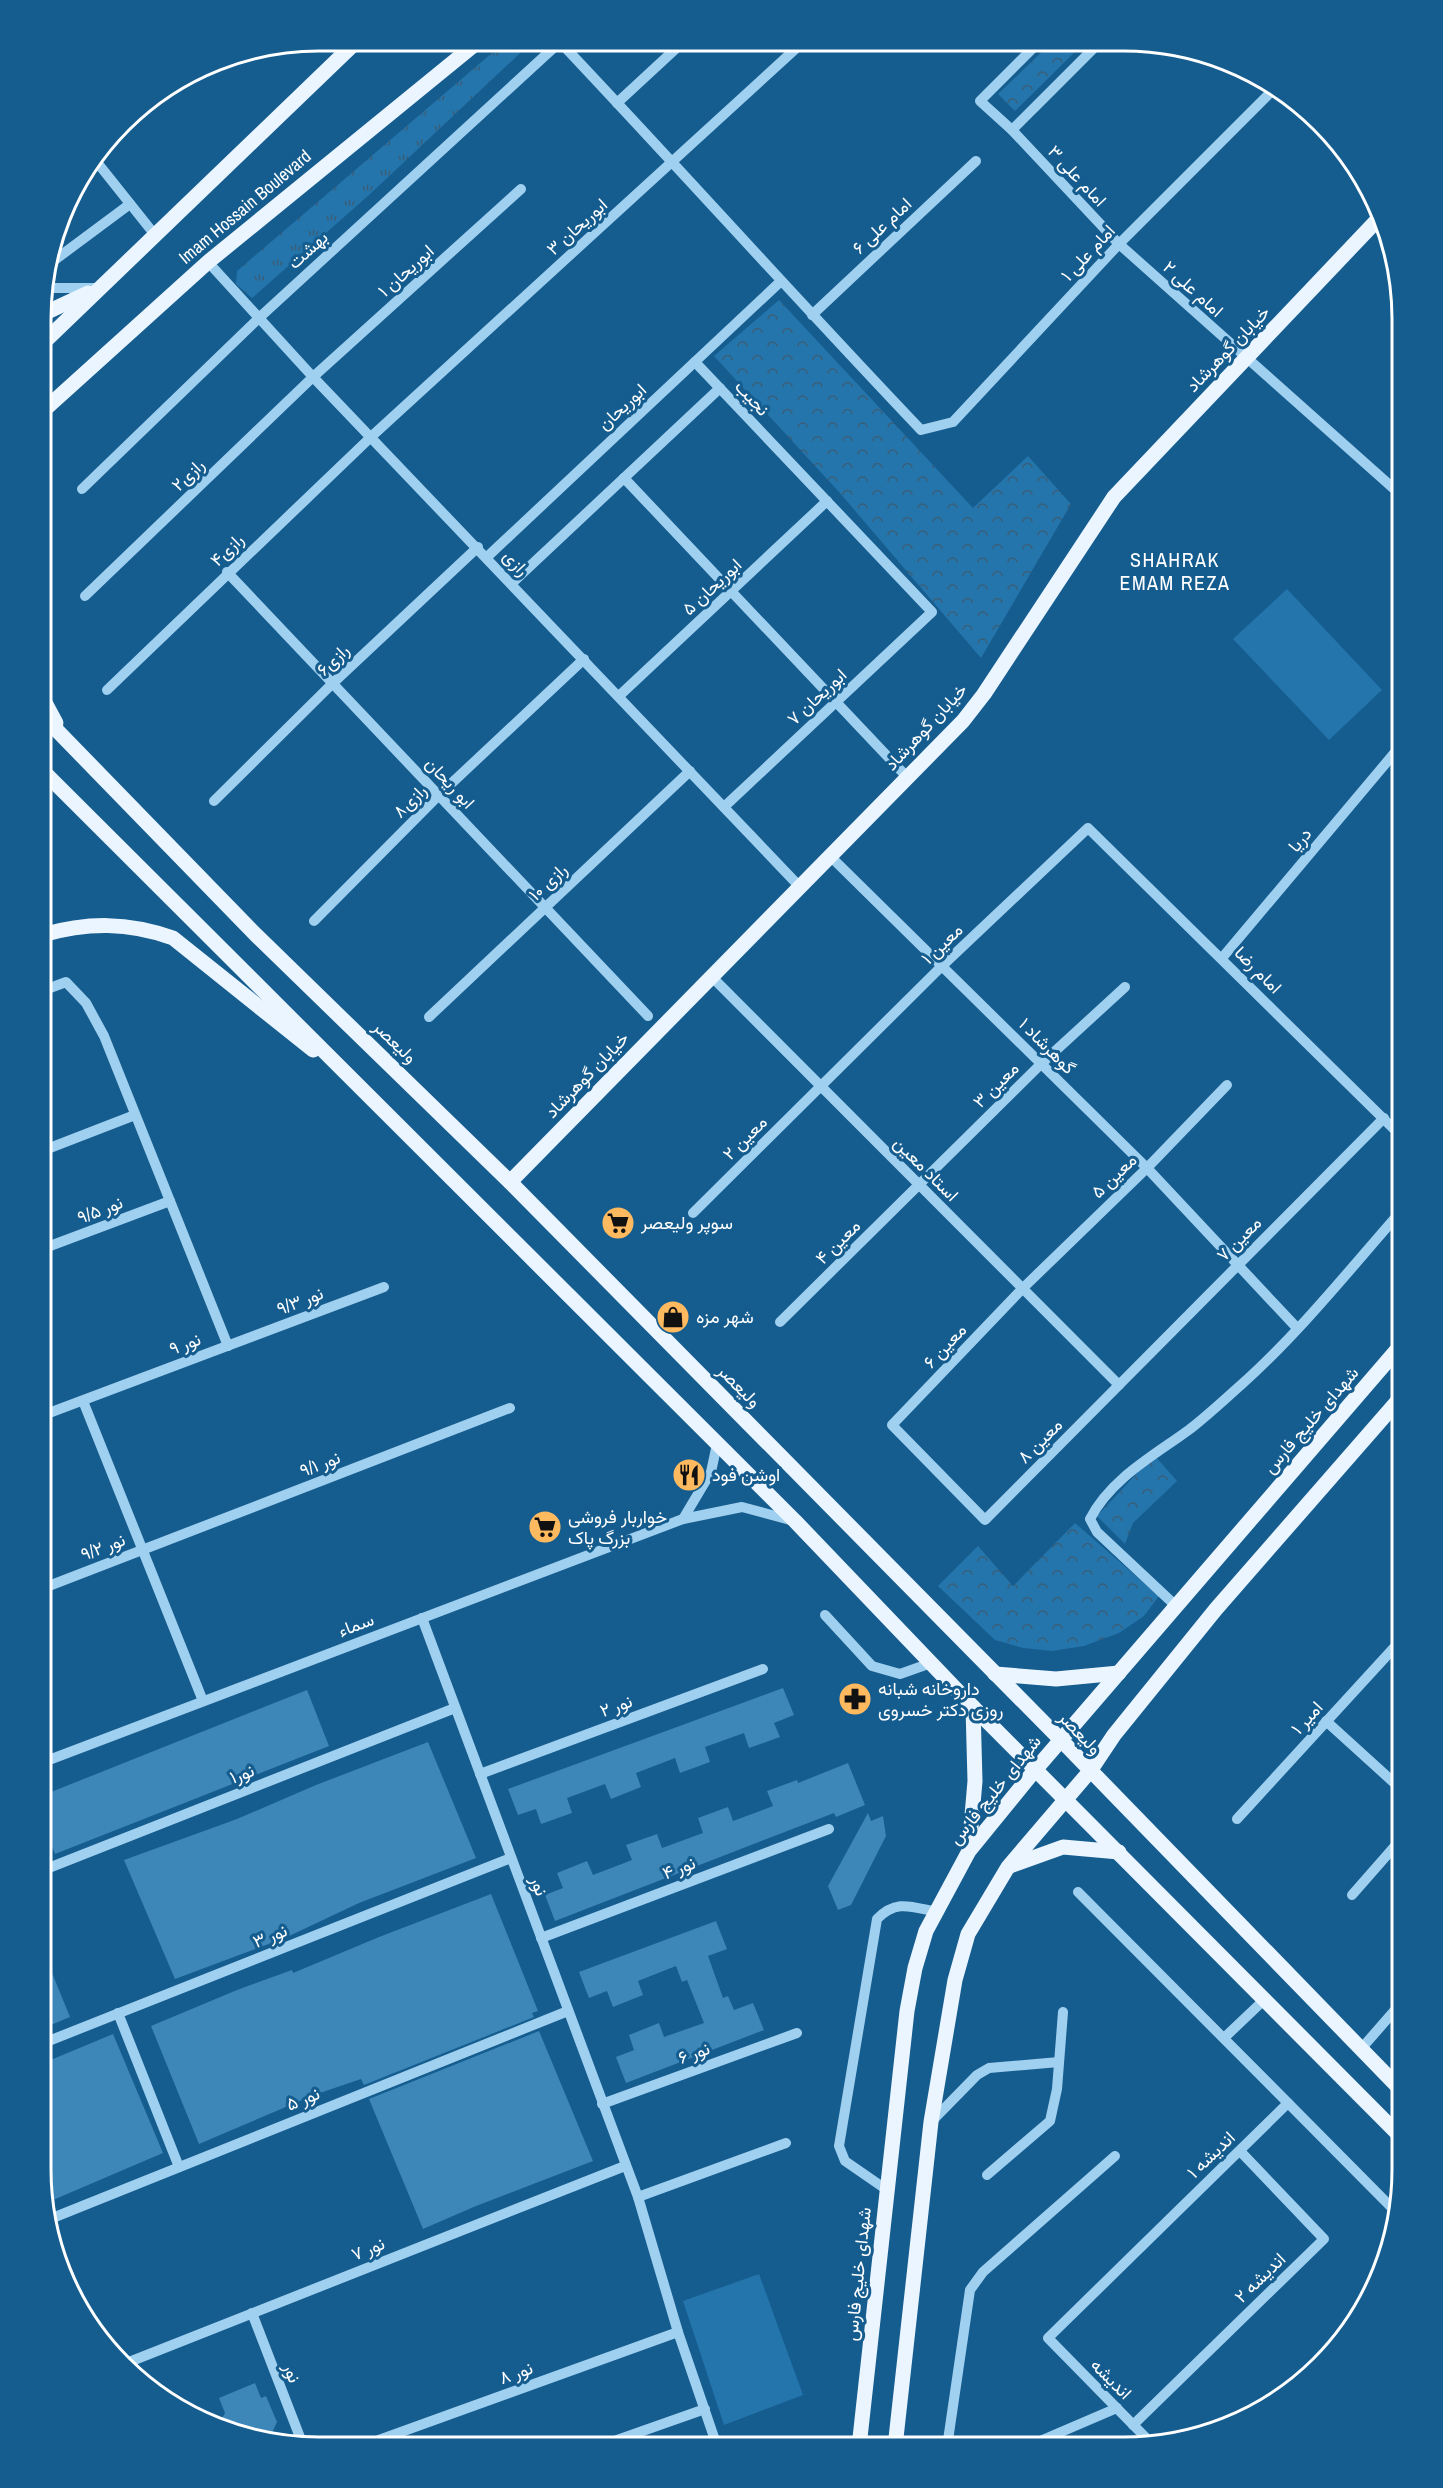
<svg xmlns="http://www.w3.org/2000/svg" width="1443" height="2488" viewBox="0 0 1443 2488" font-family="'Archivo Narrow',Vazirmatn,sans-serif">
<style>
.grass{fill:url(#grass-tufts)}
.forest{fill:url(#forest-crowns)}
.garden{fill:#2475ac}
.building{fill:#3d86b8}
.lines{fill:none;stroke-linecap:round;stroke-linejoin:round}
.minor{stroke:#a0d0f0;stroke-width:10}
.major{stroke:#eaf5ff;stroke-width:15}
.labels{text-anchor:middle;stroke-width:6;stroke-linejoin:round;paint-order:stroke}
.street-label{font-size:18px;fill:#fff;stroke:#155c8f}
.poi-label{font-size:18px;fill:#fff;stroke:#155c8f;text-anchor:start}
.neighbourhood-label{font-size:20px;letter-spacing:1.5px;fill:#fff;stroke:#155c8f}
.rim{fill:none;stroke:#fff;stroke-width:3}
</style>
<defs>
<pattern id="grass-tufts" width="24" height="20" patternUnits="userSpaceOnUse" patternTransform="scale(1.5)"><rect width="24" height="20" fill="#2475ac"/><path d="M3 7l-1-3M5 7V3M7 7l1-3M15 17l-1-3M17 17v-4M19 17l1-3" fill="none" stroke="#3a5e77"/></pattern>
<pattern id="forest-crowns" width="20" height="18" patternUnits="userSpaceOnUse" patternTransform="scale(1.5)"><rect width="20" height="18" fill="#2475ac"/><path d="M2 6a3 3 0 1 1 6 0M12 15a3 3 0 1 1 6 0" fill="none" stroke="#3a5e77"/></pattern>
</defs>
<rect width="100%" height="100%" fill="#155c8f"/>
<path class="grass" d="M506,41H533L369,195L252,298L236,284L237,271Z"/>
<g class="forest">
<path d="M1051,43H1084L1015,111L998,94Z"/>
<path d="M779,300L973,508L1028,456L1071,504L981,658L839,492L714,356Z"/>
<path d="M1154,1455L1177,1481L1133,1523L1125,1544L1097,1516Z"/>
<path d="M1075,1523L1159,1596L1144,1616L1119,1633L1084,1646L1052,1651L1023,1648L995,1640L938,1586L978,1546L1013,1586Z"/>
</g>
<g class="garden">
<path d="M1287,589L1382,690L1329,740L1233,639Z"/>
<path d="M759,2274L803,2395L724,2425L683,2301Z"/>
</g>
<g class="building">
<path d="M783,1688L794,1715L774,1723L780,1737L749,1748L744,1733L705,1747L710,1762L680,1773L675,1758L636,1773L641,1787L611,1799L605,1784L567,1798L572,1813L541,1824L536,1809L518,1815L508,1789Z"/>
<path d="M307,1690L329,1746L55,1854L41,1818V1796Z"/>
<path d="M428,1742L476,1858L359,1903L287,1937L175,1979L124,1860L237,1819L316,1785Z"/>
<path d="M848,1763L865,1805L836,1817L834,1813L555,1921L545,1895L563,1888L557,1873L587,1861L593,1875L632,1860L626,1845L657,1834L662,1848L703,1833L698,1818L728,1807L733,1821L773,1806L767,1791L797,1780L798,1783Z"/>
<path d="M868,1813L871,1821L883,1816L886,1836L851,1905L838,1910L828,1886Z"/>
<path d="M491,1894L538,2011L532,2013L534,2017L364,2085L361,2079L314,2095L199,2144L151,2026L237,1990L292,1970L293,1973L379,1937Z"/>
<path d="M716,1921L727,1949L708,1956L723,1998L728,1996L734,2010L753,2003L764,2030L626,2083L616,2057L634,2050L629,2035L659,2023L664,2037L704,2023L687,1980L682,1982L676,1966L638,1981L643,1995L613,2007L607,1991L589,1998L579,1972Z"/>
<path d="M41,1946L70,2017L46,2027L41,2014Z"/>
<path d="M539,2031L593,2161L476,2206L423,2229L369,2099Z"/>
<path d="M113,2034L163,2153L53,2200L40,2169L41,2064Z"/>
<path d="M255,2383L261,2398L266,2396L277,2422L268,2441L217,2427L225,2413L219,2398Z"/>
</g>
<g class="lines">
<g class="minor">
<path d="M560,42C681,170 799,302 921,430L953,422L1119,244L1275,88"/>
<path d="M1038,43L980,101L1012,130L1119,244L1402,496"/>
<path d="M617,103L683,42"/>
<path d="M1012,130L1099,43"/>
<path d="M96,161L155,235"/>
<path d="M208,262L313,377L799,886"/>
<path d="M48,265L130,204"/>
<path d="M43,288H96"/>
<path d="M812,315L976,161"/>
<path d="M695,362L932,612L724,807"/>
<path d="M624,478L907,777"/>
<path d="M82,489L260,317L561,41"/>
<path d="M487,557L780,282"/>
<path d="M227,572L648,1016"/>
<path d="M512,583L720,388"/>
<path d="M85,596L313,377L521,189"/>
<path d="M107,690L372,436L803,42"/>
<path d="M619,696L827,501"/>
<path d="M1393,755L1402,763"/>
<path d="M214,801L333,683L478,547"/>
<path d="M830,856L1147,1168L1297,1328"/>
<path d="M314,921L439,795L584,659"/>
<path d="M1222,958L1402,744"/>
<path d="M711,976L1119,1385"/>
<path d="M42,991L66,982L86,1003L104,1036L228,1346"/>
<path d="M429,1017L690,771"/>
<path d="M1227,1085L1147,1168L1022,1289L892,1425L985,1520L1384,1118"/>
<path d="M42,1151L135,1115"/>
<path d="M693,1213L943,965L1088,828L1402,1137"/>
<path d="M42,1249L170,1201"/>
<path d="M780,1322L1041,1064L1125,987"/>
<path d="M83,1401L203,1701"/>
<path d="M41,1416L384,1287"/>
<path d="M683,1519L711,1472L717,1444"/>
<path d="M41,1589L510,1408"/>
<path d="M1176,1606L1097,1532L1090,1519C1111,1478 1155,1455 1190,1429C1208,1415 1225,1399 1242,1384C1300,1332 1350,1269 1402,1210"/>
<path d="M825,1615L872,1666L900,1674L931,1663"/>
<path d="M422,1618L638,2197L678,2332L717,2446"/>
<path d="M1326,1721L1402,1790"/>
<path d="M41,1763L683,1519L742,1507L794,1521"/>
<path d="M480,1774L763,1669"/>
<path d="M1237,1819L1402,1639"/>
<path d="M41,1871L455,1708"/>
<path d="M1078,1892L1288,2103"/>
<path d="M1352,1895L1402,1838"/>
<path d="M541,1938L829,1829"/>
<path d="M118,2013L179,2167"/>
<path d="M1224,2038L1265,1999"/>
<path d="M41,2044L511,1858"/>
<path d="M1361,2049L1402,2002"/>
<path d="M602,2104L797,2033"/>
<path d="M931,2122L977,2075L989,2068L1059,2062"/>
<path d="M987,2175L1050,2121L1057,2089L1063,2012"/>
<path d="M887,2190L845,2161L839,2146L877,1919C897,1899 911,1907 937,1912"/>
<path d="M638,2197L786,2143"/>
<path d="M50,2219L568,2011"/>
<path d="M252,2313L303,2445"/>
<path d="M124,2364L625,2166"/>
<path d="M1133,2425L1324,2239L1240,2151"/>
<path d="M1150,2442L1048,2338L1288,2103L1396,2212"/>
<path d="M365,2445L678,2332"/>
<path d="M600,2446L705,2409"/>
<path d="M947,2447L970,2290L983,2272L1115,2156"/>
<path d="M1026,2447L1117,2408"/>
</g>
<g class="major">
<path d="M43,314L88,293"/>
<path d="M43,343L357,41"/>
<path d="M43,411L208,262L479,41"/>
<path d="M42,697L56,723"/>
<path d="M42,715L256,935L510,1182L1061,1740L1402,2091"/>
<path d="M42,770L795,1521L973,1707L1402,2138"/>
<path d="M42,935C88,922 128,922 173,938L313,1050"/>
<path d="M510,1182L963,721L984,694L1114,497L1382,215"/>
<path d="M995,1674L1056,1679L1119,1673"/>
<path d="M969,1850L975,1781L973,1707"/>
<path d="M1010,1866L1063,1847L1119,1852"/>
<path d="M859,2447L907,2011L915,1968L926,1931L969,1851L1035,1770L1402,1344"/>
<path d="M895,2447L931,2122L955,1980L968,1934L1008,1867L1090,1771L1114,1735L1216,1609L1402,1396"/>
</g>
</g>
<defs>
<symbol id="supermarket-disc" viewBox="-11 -11 22 22"><circle r="9.5" fill="#ffba60" stroke="#155c8f"/><path d="M-6-5.5h2.5l.6 2H6L4.5 2H-2.5L-4.4-4H-6ZM-1.5 3.2a1.3 1.3 0 1 0 .1 0ZM3 3.2a1.3 1.3 0 1 0 .1 0Z" fill="#111"/></symbol>
<symbol id="shop-disc" viewBox="-11 -11 22 22"><circle r="9.5" fill="#ffba60" stroke="#155c8f"/><path d="M-5-2.5h2.3a2.7 3.5 0 0 1 5.4 0H5L5.5 6h-11ZM-1.5-2.5h3a1.5 2.3 0 0 0-3 0Z" fill="#111"/></symbol>
<symbol id="restaurant-disc" viewBox="-11 -11 22 22"><circle r="9.5" fill="#ffba60" stroke="#155c8f"/><path d="M-5-6h1v4h1v-4h1v4h1v-4h1v5L-1.5 .5V6h-2V.5L-5-1ZM5-6V6H3V1.5H1.5Q1.5-4 5-6Z" fill="#111"/></symbol>
<symbol id="pharmacy-disc" viewBox="-11 -11 22 22"><circle r="9.5" fill="#ffba60" stroke="#155c8f"/><path d="M-2-6h4v4h4v4h-4v4h-4v-4h-4v-4h4Z" fill="#111"/></symbol>
</defs>
<g fill-rule="evenodd">
<use href="#supermarket-disc" x="599" y="1204" width="38" height="38"/>
<use href="#shop-disc" x="654" y="1298" width="38" height="38"/>
<use href="#restaurant-disc" x="670" y="1456" width="38" height="38"/>
<use href="#supermarket-disc" x="526" y="1508" width="38" height="38"/>
<use href="#pharmacy-disc" x="836" y="1680" width="38" height="38"/>
</g>
<g class="labels">
<g class="street-label">
<text transform="translate(1077 176) rotate(47)" y="6">امام علی ۳</text>
<text transform="translate(245 207) rotate(-40)" y="6">Imam Hossain Boulevard</text>
<text transform="translate(882 226) rotate(-43)" y="6">امام علی ۶</text>
<text transform="translate(577 227) rotate(-42)" y="6">ابوریحان ۳</text>
<text transform="translate(308 250) rotate(-42)" y="6">بهشت</text>
<text transform="translate(1088 253) rotate(-47)" y="6">امام علی ۱</text>
<text transform="translate(406 271) rotate(-42)" y="6">ابوریحان ۱</text>
<text transform="translate(1193 289) rotate(42)" y="6">امام علی ۲</text>
<text transform="translate(1228 349) rotate(-46)" y="6">خیابان گوهرشاد</text>
<text transform="translate(752 398) rotate(47)" y="6">نجیب</text>
<text transform="translate(622 407) rotate(-43)" y="6">ابوریحان</text>
<text transform="translate(188 475) rotate(-44)" y="6">رازی۲</text>
<text transform="translate(227 550) rotate(-44)" y="6">رازی۴</text>
<text transform="translate(516 563) rotate(47)" y="6">رازی</text>
<text transform="translate(712 587) rotate(-43)" y="6">ابوریحان ۵</text>
<text transform="translate(333 660) rotate(-44)" y="6">رازی۶</text>
<text transform="translate(817 697) rotate(-43)" y="6">ابوریحان ۷</text>
<text transform="translate(926 727) rotate(-47)" y="6">خیابان گوهرشاد</text>
<text transform="translate(450 783) rotate(47)" y="6">ابو ریحان</text>
<text transform="translate(410 801) rotate(-45)" y="6">رازی۸</text>
<text transform="translate(1300 840) rotate(-50)" y="6">دریا</text>
<text transform="translate(548 882) rotate(-43)" y="6">رازی ۱۰</text>
<text transform="translate(942 944) rotate(-44)" y="6">معین ۱</text>
<text transform="translate(1258 970) rotate(45)" y="6">امام رضا</text>
<text transform="translate(395 1042) rotate(44)" y="6">ولیعصر</text>
<text transform="translate(1047 1046) rotate(45)" y="6">گوهرشاد ۱</text>
<text transform="translate(587 1075) rotate(-46)" y="6">خیابان گوهرشاد</text>
<text transform="translate(996 1085) rotate(-45)" y="6">معین ۳</text>
<text transform="translate(745 1138) rotate(-45)" y="6">معین ۲</text>
<text transform="translate(926 1169) rotate(45)" y="6">استاد معین</text>
<text transform="translate(1114 1176) rotate(-44)" y="6">معین ۵</text>
<text transform="translate(100 1210) rotate(-21)" y="6">نور ۹/۵</text>
<text transform="translate(1239 1239) rotate(-45)" y="6">معین ۷</text>
<text transform="translate(838 1242) rotate(-45)" y="6">معین ۴</text>
<text transform="translate(300 1301) rotate(-21)" y="6">نور ۹/۳</text>
<text transform="translate(185 1344) rotate(-21)" y="6">نور ۹</text>
<text transform="translate(945 1346) rotate(-47)" y="6">معین ۶</text>
<text transform="translate(739 1386) rotate(45)" y="6">ولیعصر</text>
<text transform="translate(1311 1420) rotate(-49)" y="6">شهدای خلیج فارس</text>
<text transform="translate(1040 1441) rotate(-45)" y="6">معین ۸</text>
<text transform="translate(320 1464) rotate(-21)" y="6">نور ۹/۱</text>
<text transform="translate(103 1547) rotate(-21)" y="6">نور ۹/۲</text>
<text transform="translate(356 1625) rotate(-21)" y="6">سماء</text>
<text transform="translate(616 1706) rotate(-20)" y="6">نور ۲</text>
<text transform="translate(1307 1718) rotate(-48)" y="6">امیر ۱</text>
<text transform="translate(1080 1733) rotate(46)" y="6">ولیعصر</text>
<text transform="translate(242 1774) rotate(-21)" y="6">نور۱</text>
<text transform="translate(995 1790) rotate(-51)" y="6">شهدای خلیج فارس</text>
<text transform="translate(679 1868) rotate(-21)" y="6">نور ۴</text>
<text transform="translate(539 1886) rotate(70)" y="6">نور</text>
<text transform="translate(270 1936) rotate(-22)" y="6">نور ۳</text>
<text transform="translate(694 2053) rotate(-20)" y="6">نور ۶</text>
<text transform="translate(303 2099) rotate(-22)" y="6">نور ۵</text>
<text transform="translate(1211 2155) rotate(-44)" y="6">اندیشه ۱</text>
<text transform="translate(368 2249) rotate(-22)" y="6">نور ۷</text>
<text transform="translate(858 2274) rotate(-84)" y="6">شهدای خلیج فارس</text>
<text transform="translate(1260 2278) rotate(-44)" y="6">اندیشه ۲</text>
<text transform="translate(292 2373) rotate(69)" y="6">نور</text>
<text transform="translate(516 2373) rotate(-20)" y="6">نور ۸</text>
<text transform="translate(1111 2379) rotate(45)" y="6">اندیشه</text>
</g>
<g class="poi-label">
<text x="641" y="1229">سوپر ولیعصر</text>
<text x="696" y="1323">شهر مزه</text>
<text x="712" y="1481">اوشن فود</text>
<text x="568" y="1523">خواربار فروشی<tspan x="568" dy="21">بزرگ پاک</tspan></text>
<text x="878" y="1695">داروخانه شبانه<tspan x="878" dy="21">روزی دکتر خسروی</tspan></text>
</g>
<g class="neighbourhood-label">
<text x="1175" y="567">SHAHRAK<tspan x="1175" dy="23">EMAM REZA</tspan></text>
</g>
</g>
<path d="M0 0H1443V2488H0ZM319 51H1124A268 268 0 0 1 1392 319V2169A268 268 0 0 1 1124 2437H319A268 268 0 0 1 51 2169V319A268 268 0 0 1 319 51Z" fill="#155c8f" fill-rule="evenodd"/>
<path class="rim" d="M319 51H1124A268 268 0 0 1 1392 319V2169A268 268 0 0 1 1124 2437H319A268 268 0 0 1 51 2169V319A268 268 0 0 1 319 51Z"/>
</svg>
